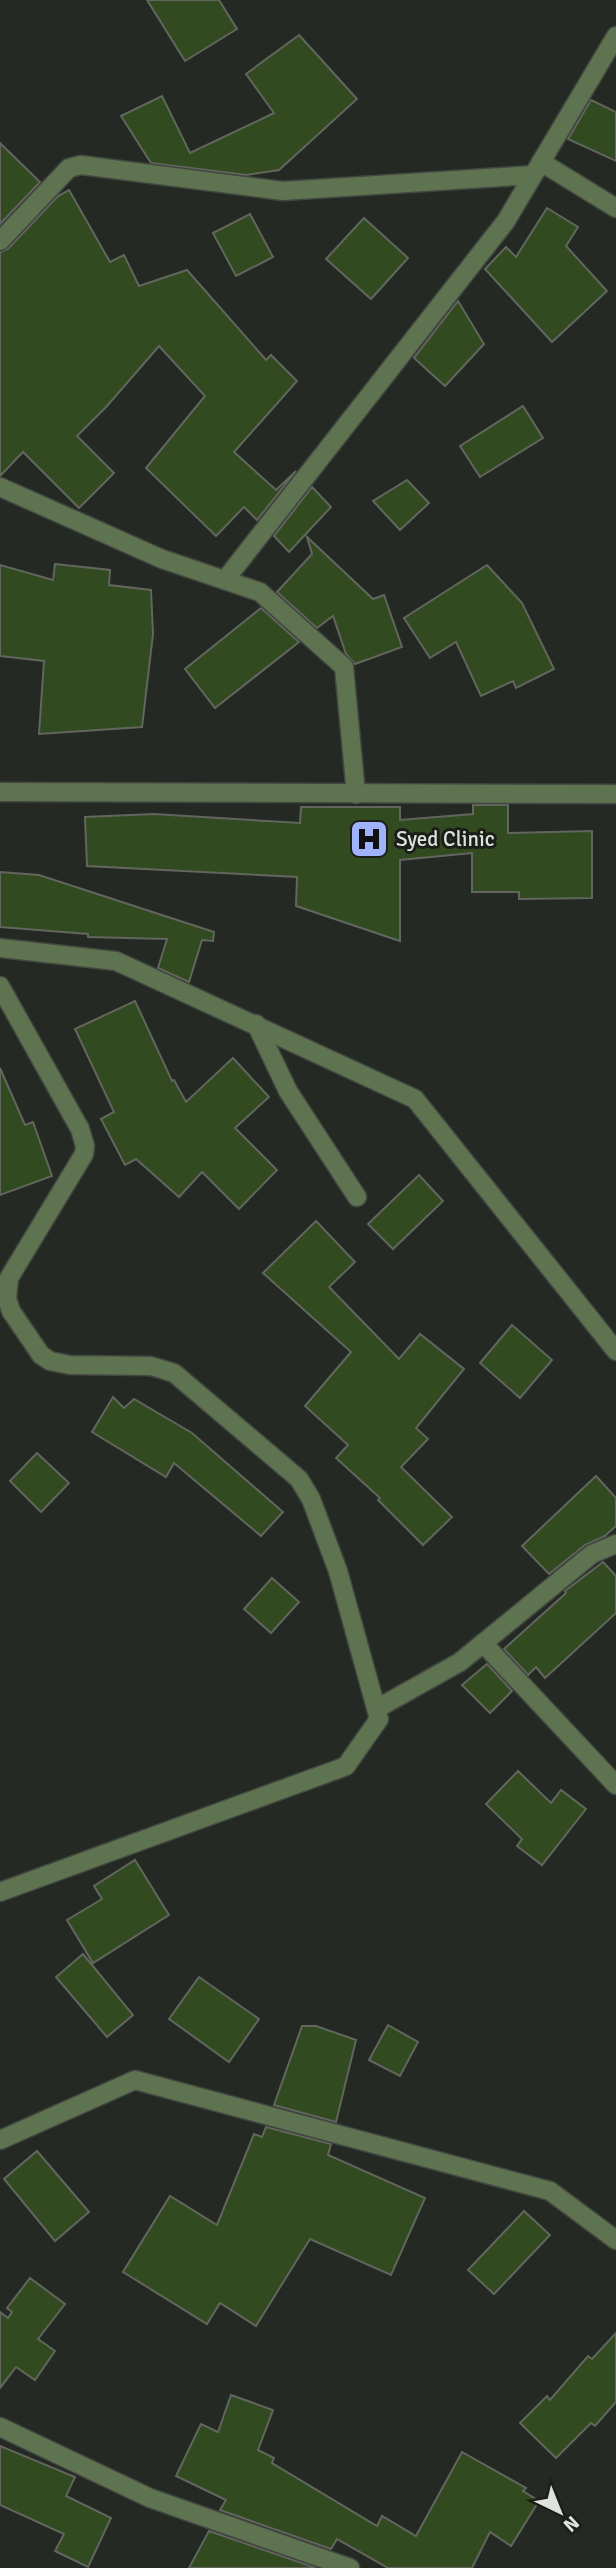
<svg xmlns="http://www.w3.org/2000/svg" width="616" height="2568" viewBox="0 0 616 2568" font-family="Signika,sans-serif">
<style>
.building{fill:#324a1f;stroke:#62665f;stroke-width:2}
.lines{fill:none;stroke-linecap:round;stroke-linejoin:round}
.minor-casing{stroke:#434741;stroke-width:21}
.minor{stroke:#5e734f;stroke-width:18}
.labels{text-anchor:middle;stroke-width:6;stroke-linejoin:round;paint-order:stroke}
.poi-label{font-size:21px;fill:#e0e2de;stroke:#1c1f19;text-anchor:start}
</style>
<rect width="100%" height="100%" fill="#252923"/>
<g class="building">
<path d="M147,0H219L237,29L185,61Z"/>
<path d="M299,35L357,99L279,170L246,175L151,163L121,116L162,96L190,153L274,113L246,74Z"/>
<path d="M591,100L616,112V161L568,139Z"/>
<path d="M0,143L40,182L0,224Z"/>
<path d="M69,190L110,262L124,255L139,286L187,270L266,360L271,355L297,381L234,452L276,490L296,471L257,520L244,507L216,536L146,468L205,396L159,346L107,406L77,436L114,473L79,508L23,452L0,476V252L8,249L58,196Z"/>
<path d="M547,208L578,227L566,246L607,291L552,342L485,269L506,247L516,257Z"/>
<path d="M250,214L273,257L236,276L213,233Z"/>
<path d="M364,218L408,258L371,299L326,259Z"/>
<path d="M458,301L484,344L445,386L414,358Z"/>
<path d="M523,406L543,438L480,477L460,446Z"/>
<path d="M407,480L429,503L400,530L373,501Z"/>
<path d="M312,487L331,507L289,552L274,536Z"/>
<path d="M307,537L373,599L384,595L402,647L355,664L346,654L333,616L317,628L277,592L312,554Z"/>
<path d="M55,564L110,570L109,585L151,590L153,634L142,727L39,734L44,661L0,656V565L53,580Z"/>
<path d="M487,565L522,603L554,669L516,688L513,681L481,696L456,642L430,658L404,618Z"/>
<path d="M261,608L299,642L215,708L185,669Z"/>
<path d="M473,805H508V833L592,831V898L519,899V892H472V853L400,860V941L296,906L297,877L87,866L85,817L154,814L300,823L301,807H400V820L473,814Z"/>
<path d="M0,872L39,875L214,932L213,941L202,940L189,982L158,968L167,939L88,937V934L0,927Z"/>
<path d="M135,1001L172,1081L174,1080L186,1102L233,1058L269,1097L235,1128L277,1170L239,1209L202,1172L179,1197L136,1159L125,1165L101,1119L114,1112L75,1029Z"/>
<path d="M0,1068L25,1125L33,1122L52,1176L0,1195Z"/>
<path d="M419,1175L443,1201L393,1249L368,1224Z"/>
<path d="M316,1221L355,1262L329,1287L399,1359L420,1334L464,1369L416,1428L428,1439L401,1467L452,1517L423,1545L378,1500L380,1498L336,1458L348,1445L305,1406L351,1352L263,1273Z"/>
<path d="M512,1325L552,1360L520,1398L480,1363Z"/>
<path d="M113,1397L124,1408L134,1399L192,1433L283,1512L261,1536L174,1463L166,1477L92,1432Z"/>
<path d="M37,1453L69,1483L41,1512L10,1481Z"/>
<path d="M596,1476L616,1498V1526L605,1536L585,1545L549,1574L522,1546Z"/>
<path d="M603,1562L616,1576V1613L545,1678L536,1667L528,1675L504,1649L566,1593L565,1591Z"/>
<path d="M272,1578L299,1602L271,1633L244,1609Z"/>
<path d="M487,1664L512,1691L490,1713L462,1685Z"/>
<path d="M518,1771L551,1803L561,1790L586,1809L542,1865L517,1846L522,1839L486,1804Z"/>
<path d="M135,1860L169,1915L93,1963L67,1920L102,1899L94,1886Z"/>
<path d="M83,1954L133,2015L107,2037L56,1977Z"/>
<path d="M199,1977L259,2019L229,2062L169,2019Z"/>
<path d="M388,2025L418,2042L400,2076L369,2060Z"/>
<path d="M302,2026H316L356,2040L336,2122L274,2105Z"/>
<path d="M266,2127L331,2144L328,2155L425,2198L391,2275L310,2239L256,2326L220,2303L207,2324L123,2272L170,2196L217,2225L254,2134L262,2137Z"/>
<path d="M37,2151L89,2212L55,2241L4,2179Z"/>
<path d="M524,2211L550,2235L494,2294L468,2270Z"/>
<path d="M30,2278L65,2304L38,2339L55,2351L35,2380L16,2367L0,2388V2312L8,2318L12,2312L7,2308Z"/>
<path d="M616,2333V2402L595,2426L591,2423L556,2458L520,2423L547,2396L550,2400L588,2356L592,2359Z"/>
<path d="M231,2395L273,2410L258,2450L274,2458L272,2463L377,2526L382,2516L416,2536L462,2452L526,2488L523,2491L539,2501L511,2546L490,2532L472,2568H388L337,2539L331,2549L220,2510L226,2500L176,2476L201,2424L218,2432Z"/>
<path d="M0,2446L75,2477L66,2496L111,2518L88,2567L55,2551L64,2534L0,2505Z"/>
<path d="M209,2531L316,2568H189Z"/>
</g>
<g class="lines">
<defs>
<g id="minor">
<path d="M541,162L616,208"/>
<path d="M0,241L69,168L81,165L283,191L533,175"/>
<path d="M0,487L162,559L260,592L344,667L356,794"/>
<path d="M225,580L506,221L616,36"/>
<path d="M0,792L616,794"/>
<path d="M0,948L116,961L415,1099L616,1351"/>
<path d="M0,986L80,1129L85,1146L84,1154L9,1278L7,1299L11,1311L41,1355L50,1361L70,1365L151,1366L174,1373L299,1479L311,1499L338,1571L379,1719L346,1766L341,1768L0,1892"/>
<path d="M256,1024L288,1091L357,1197"/>
<path d="M483,1643L616,1785"/>
<path d="M378,1708L460,1662L592,1554L616,1544"/>
<path d="M0,2140L135,2080L550,2191L616,2240"/>
<path d="M0,2427L150,2498L350,2568"/>
</g>
</defs>
<use href="#minor" class="minor-casing"/>
<use href="#minor" class="minor"/>
</g>
<defs>
<symbol id="hospital-square" viewBox="-11 -11 22 22"><rect x="-9" y="-9" width="18" height="18" rx="4" fill="#9fb3fd" stroke="#1c1f19"/><path d="M-5-5h3v3.5h4V-5h3V5h-3V1.5h-4V5h-3Z" fill="#111"/></symbol>
</defs>
<g fill-rule="evenodd">
<use href="#hospital-square" x="347" y="817" width="44" height="44"/>
</g>
<g class="labels">
<g class="poi-label">
<text x="396" y="846">Syed Clinic</text>
</g>
</g>
<g transform="translate(560 2512) rotate(137)" stroke="#1c1f19" stroke-width="5" paint-order="stroke">
<path d="M0-5L12 26L0 18L-12 26Z" fill="#e0e2de"/>
<text y="-10" font-size="19" font-weight="bold" text-anchor="middle" fill="#e0e2de">N</text>
</g>
</svg>
